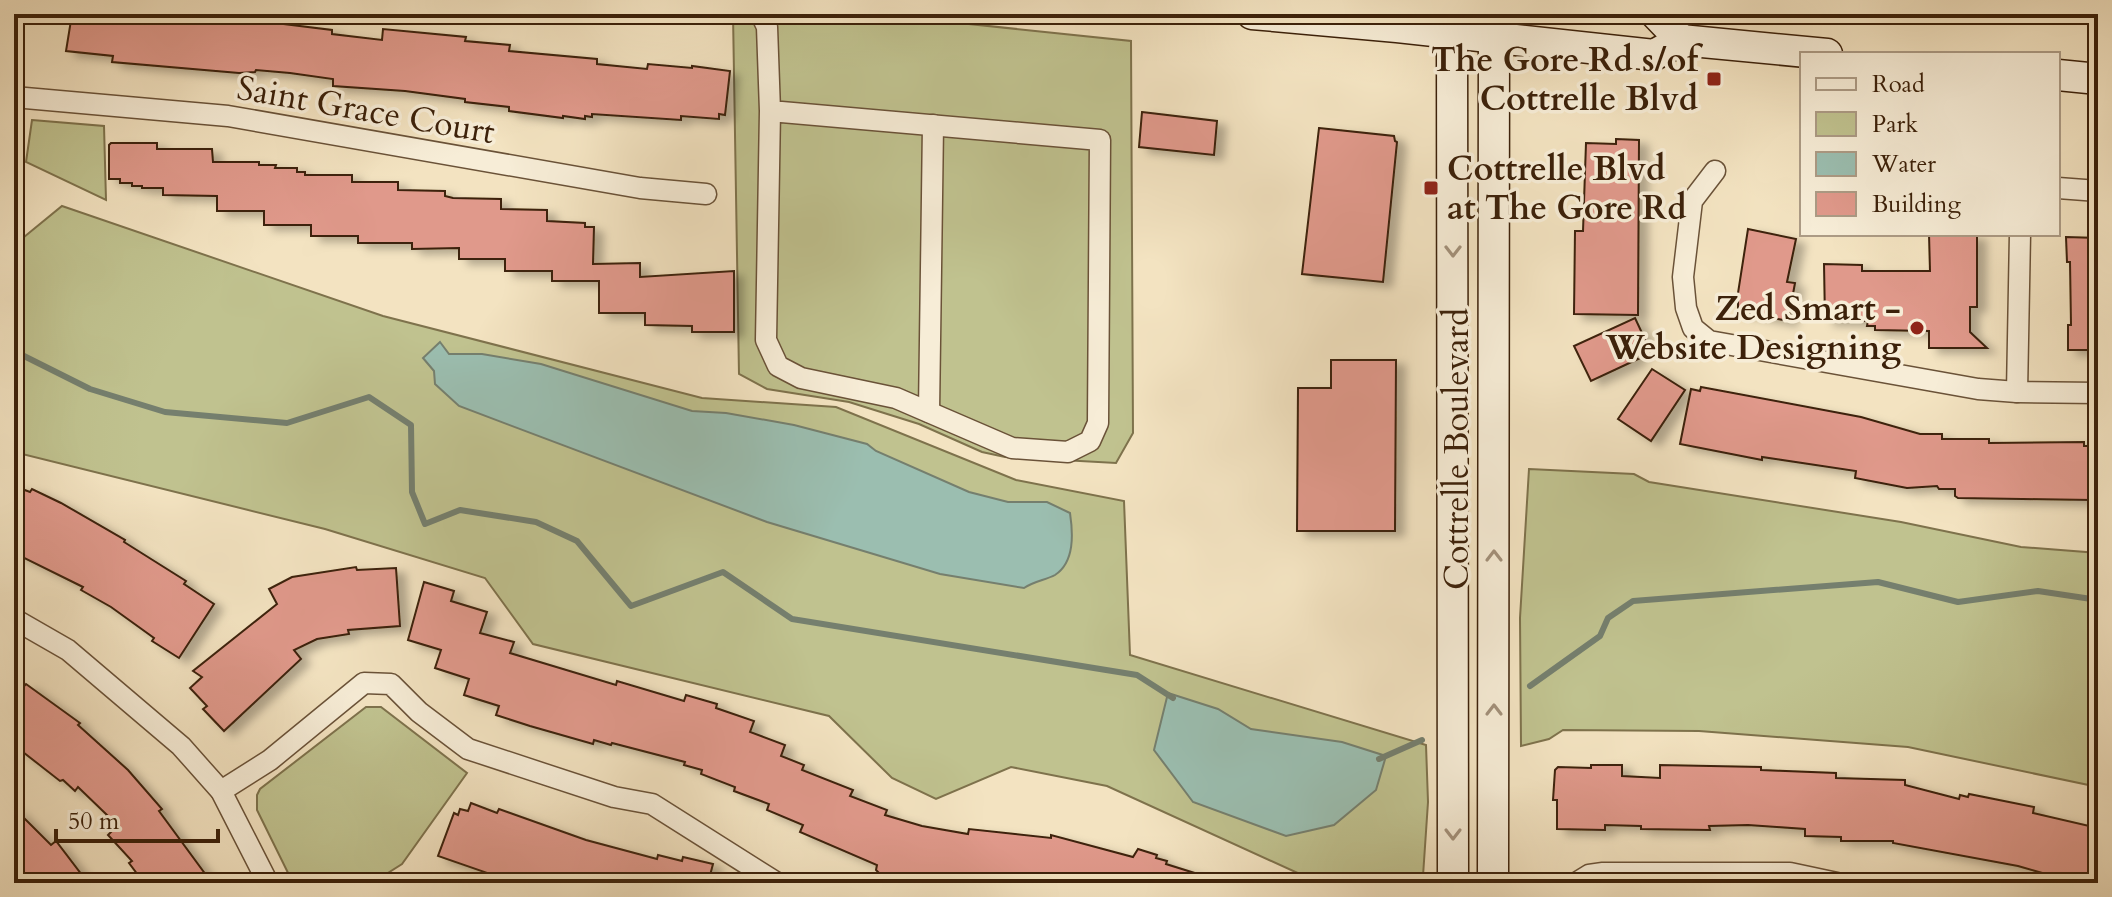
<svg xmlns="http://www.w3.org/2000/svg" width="2112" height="897" viewBox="0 0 2112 897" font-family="Cardo,serif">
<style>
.green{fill:#c0c28f;stroke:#7e724c;stroke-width:2}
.water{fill:#9bbeb0;stroke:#757f6e;stroke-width:2}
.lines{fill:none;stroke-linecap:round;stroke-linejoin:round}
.stream{stroke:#757f6e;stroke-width:6}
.building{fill:#e0998b;stroke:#3c210a;stroke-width:2;filter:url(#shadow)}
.street-casing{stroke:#6a5238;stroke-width:23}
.secondary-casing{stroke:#3c210a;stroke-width:33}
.street{stroke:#f7edd7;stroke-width:20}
.secondary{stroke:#f7edd7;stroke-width:30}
.oneway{stroke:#a3917b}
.poi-dot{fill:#8f2418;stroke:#f7edd7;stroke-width:3}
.labels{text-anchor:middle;stroke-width:7;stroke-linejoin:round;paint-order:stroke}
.poi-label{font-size:34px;font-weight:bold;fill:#3c210a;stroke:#f7edd7;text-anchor:end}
.street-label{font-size:34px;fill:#3c210a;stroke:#f7edd7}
</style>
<defs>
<filter id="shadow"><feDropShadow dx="9" dy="5" stdDeviation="4" flood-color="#0004"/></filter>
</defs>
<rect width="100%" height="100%" fill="#f3e3c1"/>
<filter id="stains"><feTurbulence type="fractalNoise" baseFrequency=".0025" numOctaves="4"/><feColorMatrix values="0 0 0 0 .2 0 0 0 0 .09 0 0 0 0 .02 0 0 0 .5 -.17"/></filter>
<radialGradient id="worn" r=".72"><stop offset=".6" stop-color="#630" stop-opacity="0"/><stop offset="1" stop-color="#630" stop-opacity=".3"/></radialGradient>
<g class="green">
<path d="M733,14H874L1131,41L1133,433L1116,463L1005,457L982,452L919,424L849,402L767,389L739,374Z"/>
<path d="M32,120L104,126L106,200L26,162Z"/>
<path d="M62,206L383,316L702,398L836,407L1016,480L1124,501L1130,655L1426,745L1428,802L1423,876L1302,875L1107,786L1011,767L936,799L892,778L829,716L533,644L485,578L325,529L14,452V274L24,237Z"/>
<path d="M1529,469L1634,474L1649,482L1901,522L2021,547L2098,553V787L1908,747L1699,731L1563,730L1549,739L1521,746L1520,618Z"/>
<path d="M366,707H381L467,773L402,864L372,883H293L257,810V795L260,789Z"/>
</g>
<g class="water">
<path d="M440,342L449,354H482L541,364L692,411L726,413L794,425L867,444L876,451L969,492L1008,502H1047L1070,513C1073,533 1075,562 1055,575C1046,580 1034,581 1024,588L940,574L767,522L459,406L435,384L434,371L423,358Z"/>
<path d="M1168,693L1218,709L1251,729L1342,742L1386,756L1376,790L1334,825L1286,836L1193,802L1154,750Z"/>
</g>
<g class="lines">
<g class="stream">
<path d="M14,351L90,389L165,412L287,423L369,397L411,425L412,492L425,524L460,510L536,522L577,541L631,606L723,572L792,619L1137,675L1173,698"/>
<path d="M1530,686L1600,636L1608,618L1633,601L1878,582L1958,602L2038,591L2098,600"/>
<path d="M1379,759L1422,740"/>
</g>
</g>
<g class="building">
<path d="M72,14H160L250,24L251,20L332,30V34L382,40L383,29L466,37L465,41L510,45L509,51L597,59V64L647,69L648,64L692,68V66L730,71L725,115L719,114V119L681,116V120L592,114V117L585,116V119L563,116V118L509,111V107L465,102V99L405,91L333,86V79L290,73L256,70L255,72L239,73L112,62L113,56L66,51Z"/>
<path d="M1142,112L1217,121L1214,155L1139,147Z"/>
<path d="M1319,128L1394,136L1395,141L1397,142L1383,282L1302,274Z"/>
<path d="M1616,139L1639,140L1638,315L1574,314L1575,231H1583L1586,143L1616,144Z"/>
<path d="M111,143H157V149H212L213,162H259V165H276L275,168H297V172H305V175H352V182H398V190L445,191V196L453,198L501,199V209L547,210V221L585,223V227H594L593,264L640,263V277L734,271V332H692V326L645,325V313H599V281H552V271H505V259H459V248L412,249V243H358V236H311V225H264V211H217V196L163,195V188H142V186H132V183H120V179H109V145Z"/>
<path d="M1748,229L1796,239L1787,282L1795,283L1788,321L1738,311V293Z"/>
<path d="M1929,234L1977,235V307H1970V332L1987,348H1929V331L1875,330V326H1867L1868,321L1825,320L1824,264L1862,265V271H1930Z"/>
<path d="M2066,237L2098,238V350H2068V325H2071L2070,262H2067Z"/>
<path d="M1635,318L1649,348L1632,355L1638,359L1591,381L1574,346Z"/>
<path d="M1331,360H1396L1395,531H1297L1298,388H1331Z"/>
<path d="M1652,369L1685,390L1651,441L1618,419Z"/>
<path d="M1701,387L1861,417L1920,434H1942V439H1989V443L2084,442V446H2092V500L1958,498L1955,496V489H1939L1937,486L1907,488L1855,478L1856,471L1762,457V460L1680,444L1691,389L1700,391Z"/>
<path d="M14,486L30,492L32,489L61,503L125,540L124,542L186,581L184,584L214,604L179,658L152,641L154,638L111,607L81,590L83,587L14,553Z"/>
<path d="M356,567L357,570L396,568L400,626L348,630L349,634L317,639L294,650L301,659L224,731L203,709L207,706L190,688L202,677L193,671L277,604L269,589L292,577Z"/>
<path d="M424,582L454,591L451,601L487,612L480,633L514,642L510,653L616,685L617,681L684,701L686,695L717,704L716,708L754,721L750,732L785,745L781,756L804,765L802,770L853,790L850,796L887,810L885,815L922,826L968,834L969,829L1051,838V835L1133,857L1138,849L1157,855L1156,858L1167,861L1166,864L1214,879V883H924L908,882L879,873L876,870L877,865L800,832L803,825L767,810L769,804L734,791L735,787L701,774L702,770L684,765L685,762L612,743L611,745L594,740L593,744L530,726L496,715L499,706L464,695L469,679L435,668L441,650L408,640Z"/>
<path d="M26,684L80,723L78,725L128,770L162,809L159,811L206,875L194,883H144L129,863L132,861L108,835L111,832L100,821L107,815L78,787L75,791L63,780L60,781L14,745V699Z"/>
<path d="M1591,765H1622V776L1660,778V765L1761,767V770L1836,773V778L1905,780V785L1959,799L1960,795L1968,797L1969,794L2034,807L2033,813L2098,828V883H2077L2018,866L1893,843V841H1841V837L1805,836V829L1748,825L1709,826L1710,830L1641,829V826L1605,825V830L1557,829V800H1553L1555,770L1558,767L1591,768Z"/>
<path d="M471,803L497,813L499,809L586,840L657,859L658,855L682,861L683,857L713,864L708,883H516L438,856L454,813L458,815L460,809L468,811Z"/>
<path d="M14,808L51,845L56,841L88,883H14Z"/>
</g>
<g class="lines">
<defs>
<g id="street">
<path d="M761,14L767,27L770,111L766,340L778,366L801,378L896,398L1012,448L1068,452L1090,441L1098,423L1100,140L770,111"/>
<path d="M14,97L228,116L640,188L706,194"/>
<path d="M1715,171L1692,201L1683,277L1686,308L1693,328L1709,341L1978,389L2017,392L2098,393"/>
<path d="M2058,188L2098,191"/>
<path d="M2017,392L2020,234"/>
<path d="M929,412L933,125"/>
<path d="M14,619L68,650L181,746L221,791L268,883"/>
<path d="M221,791L270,760L364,683L391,684L419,712L468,749L614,797L652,804L777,883"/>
<path d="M1576,883L1589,875L1603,873H1790L1837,883"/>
</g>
<g id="secondary">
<path d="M1252,14L1397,27L1654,55L1681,40L1827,54"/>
<path d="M1452,14L1453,883"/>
<path d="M1656,14L1681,40"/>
<path d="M2058,75L2098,79"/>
<path d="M1493,883L1494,14"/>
</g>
</defs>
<use href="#street" class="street-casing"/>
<use href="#secondary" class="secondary-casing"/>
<use href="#street" class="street"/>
<use href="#secondary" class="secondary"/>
</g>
<defs><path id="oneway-chevron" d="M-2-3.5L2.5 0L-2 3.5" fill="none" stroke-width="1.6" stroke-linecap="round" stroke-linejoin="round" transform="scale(2)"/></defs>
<g class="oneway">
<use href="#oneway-chevron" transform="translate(1453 251) rotate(90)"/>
<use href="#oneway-chevron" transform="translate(1494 556) rotate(-90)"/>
<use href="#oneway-chevron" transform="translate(1494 710) rotate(-90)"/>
<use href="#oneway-chevron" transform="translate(1453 834) rotate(90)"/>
</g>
<g class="poi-dot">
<rect x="1706" y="71" width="16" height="16" rx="4"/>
<rect x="1423" y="180" width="16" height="16" rx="4"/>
<circle cx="1917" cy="328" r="8"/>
</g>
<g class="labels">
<g class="poi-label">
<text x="1698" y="71">The Gore Rd s/of<tspan x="1698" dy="39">Cottrelle Blvd</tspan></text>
<text x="1447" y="180" text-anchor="start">Cottrelle Blvd<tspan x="1447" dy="39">at The Gore Rd</tspan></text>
<text x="1901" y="320">Zed Smart -<tspan x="1901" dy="39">Website Designing</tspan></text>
</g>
<g class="street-label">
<text transform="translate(366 109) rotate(10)" y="12">Saint Grace Court</text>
<text transform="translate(1456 449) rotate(-90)" y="12">Cottrelle Boulevard</text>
</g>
</g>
<rect width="2112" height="897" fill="none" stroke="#f3e3c1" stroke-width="48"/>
<rect x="16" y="16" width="2080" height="865" fill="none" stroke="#3c210a" stroke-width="4"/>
<rect x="24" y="24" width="2064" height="849" fill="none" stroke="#3c210a" stroke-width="2"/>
<rect x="1800" y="52" width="260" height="184" fill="#f7edd7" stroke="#ac9b85" stroke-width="2"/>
<rect x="1816" y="78" width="40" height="12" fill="#f7edd7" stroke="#ac9b85" stroke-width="2"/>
<text x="1872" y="92" font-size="24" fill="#3c210a">Road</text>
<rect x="1816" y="112" width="40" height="24" fill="#c0c28f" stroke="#ac9b85" stroke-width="2"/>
<text x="1872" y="132" font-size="24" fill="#3c210a">Park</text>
<rect x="1816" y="152" width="40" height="24" fill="#9bbeb0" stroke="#ac9b85" stroke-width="2"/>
<text x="1872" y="172" font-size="24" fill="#3c210a">Water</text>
<rect x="1816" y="192" width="40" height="24" fill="#e0998b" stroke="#ac9b85" stroke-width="2"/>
<text x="1872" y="212" font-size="24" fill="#3c210a">Building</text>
<path d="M56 829v12h162v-12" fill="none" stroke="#3c210a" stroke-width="4"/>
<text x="68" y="829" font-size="24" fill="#3c210a" stroke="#f7edd7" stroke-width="6" paint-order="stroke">50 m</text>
<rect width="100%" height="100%" filter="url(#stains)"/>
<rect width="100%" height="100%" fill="url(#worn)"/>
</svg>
